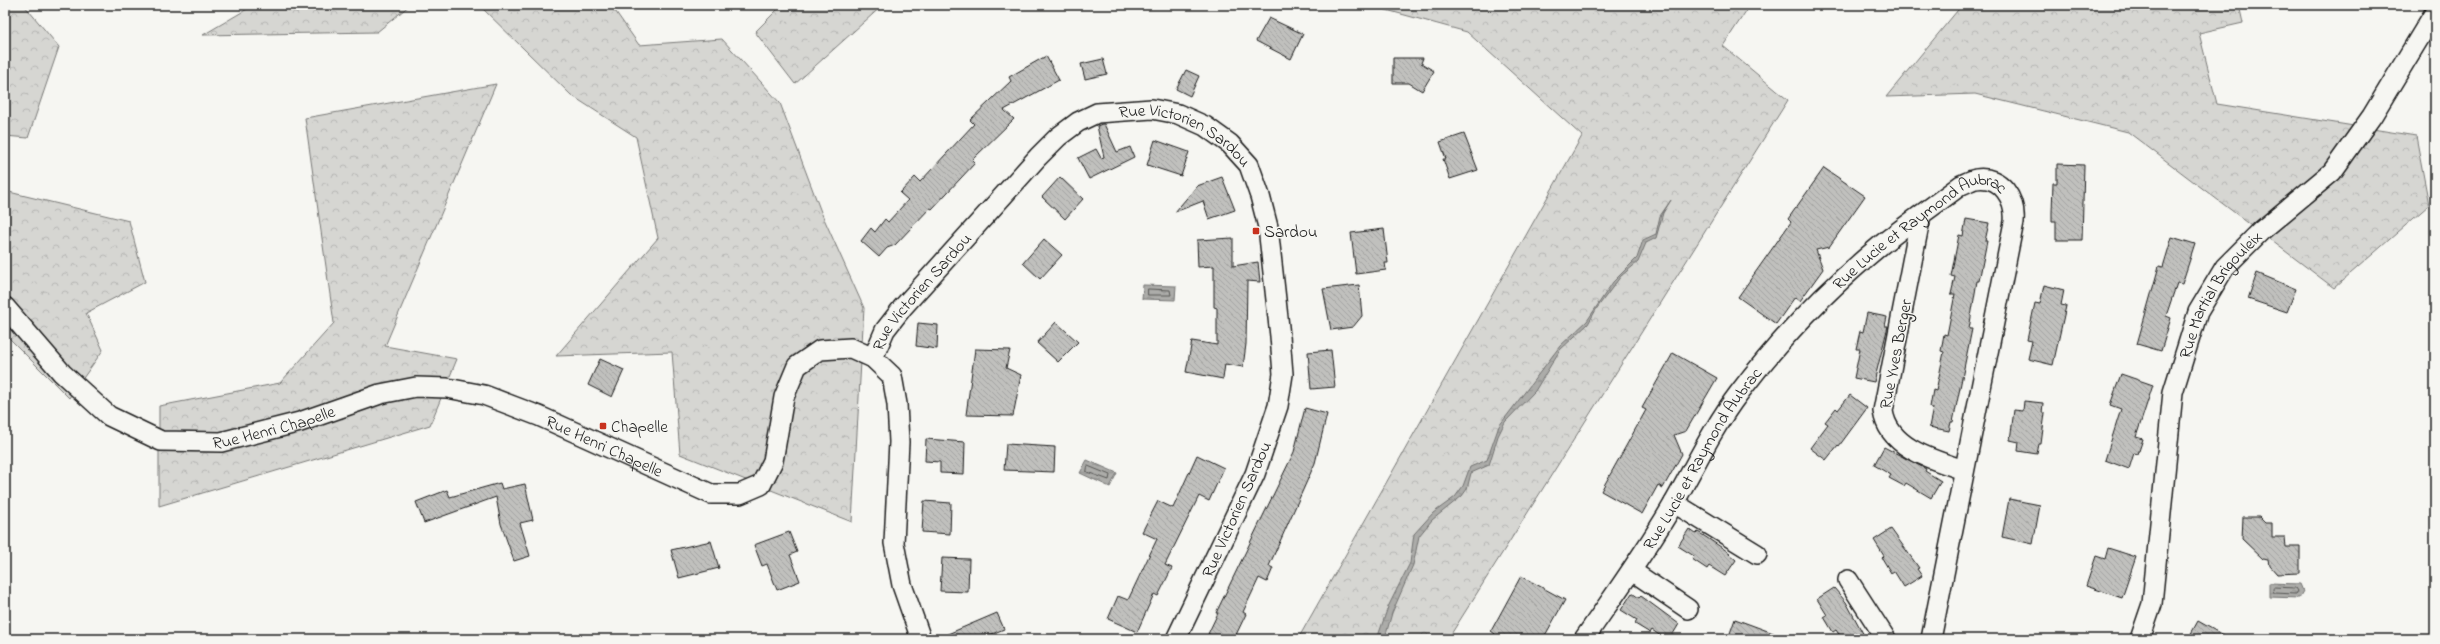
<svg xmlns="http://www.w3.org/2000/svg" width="2440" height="644" viewBox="0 0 2440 644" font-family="'Indie Flower',sans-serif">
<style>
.forest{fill:url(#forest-crowns);stroke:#797977}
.water{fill:url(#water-ripples);stroke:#727271}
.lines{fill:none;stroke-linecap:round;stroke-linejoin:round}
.shore{stroke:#565654;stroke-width:1}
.building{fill:url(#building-back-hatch);stroke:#1c1c1c}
.minor-casing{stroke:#1c1c1c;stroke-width:22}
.minor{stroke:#f6f6f2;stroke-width:19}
.poi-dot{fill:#c8321e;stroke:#f6f6f2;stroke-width:1.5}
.labels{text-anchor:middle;stroke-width:3;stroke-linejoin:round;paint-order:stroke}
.street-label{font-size:17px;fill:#1c1c1c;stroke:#f6f6f2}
.poi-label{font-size:17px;fill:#1c1c1c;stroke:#f6f6f2;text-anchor:start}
</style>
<defs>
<pattern id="forest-crowns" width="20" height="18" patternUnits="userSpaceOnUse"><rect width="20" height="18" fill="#d6d6d2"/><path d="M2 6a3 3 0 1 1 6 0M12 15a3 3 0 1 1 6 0" fill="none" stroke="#b7b7b4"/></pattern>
<pattern id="water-ripples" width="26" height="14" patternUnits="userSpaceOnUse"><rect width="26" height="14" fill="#acaca9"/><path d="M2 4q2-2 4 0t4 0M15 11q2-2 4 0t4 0" fill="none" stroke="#939391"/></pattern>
<pattern id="building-back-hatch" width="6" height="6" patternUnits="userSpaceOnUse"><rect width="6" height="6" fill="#c0c0bd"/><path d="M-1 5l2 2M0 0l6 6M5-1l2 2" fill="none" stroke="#a4a4a2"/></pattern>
</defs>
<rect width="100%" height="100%" fill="#f6f6f2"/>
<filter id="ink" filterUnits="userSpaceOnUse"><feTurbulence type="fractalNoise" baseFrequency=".025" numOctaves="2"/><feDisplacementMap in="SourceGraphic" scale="8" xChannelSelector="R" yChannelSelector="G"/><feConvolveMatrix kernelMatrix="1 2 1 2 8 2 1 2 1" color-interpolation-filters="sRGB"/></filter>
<g filter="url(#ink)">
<g class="forest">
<path d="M5,5H24L59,47L28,138L5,136Z"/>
<path d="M254,5H410L377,32L203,35Z"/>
<path d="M479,5H611L639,45L722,39L780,103L821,212L864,308L852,522L680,454L672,352L556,356L658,238L636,137L571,95Z"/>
<path d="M782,5H883L795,84L755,32Z"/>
<path d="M1368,5H1750L1723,46L1788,100L1448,639H1298L1582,136L1467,32Z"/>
<path d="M1962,5H2239L2243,23L2199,33L2217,104L2416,136L2429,205L2334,288L2128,132L1975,94L1886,97Z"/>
<path d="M496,84L385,346L457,359L430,425L159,506V406L280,383L334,323L305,118Z"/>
<path d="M5,191L129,221L145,282L86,313L103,350L69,398L5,334Z"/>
</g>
<g class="water">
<path d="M1671,200L1663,213L1656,238L1646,243L1638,262L1621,276L1597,308L1588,324L1560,350L1535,391L1505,422L1498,436L1489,465L1471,473L1467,489L1462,496L1432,520L1419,536L1413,565L1392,613L1385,638L1377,639L1388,607L1410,563L1414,534L1433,513L1455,497L1463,486L1470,467L1487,460L1499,426L1560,346L1587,321L1613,282L1637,258L1643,240L1656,234L1660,216Z"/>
<path d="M1143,285L1176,286L1175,300L1142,299Z"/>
<path d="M1087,460L1117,473L1110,487L1080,473Z"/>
<path d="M2269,583L2300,584L2303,591L2299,598L2269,597Z"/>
</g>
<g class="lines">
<g class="shore">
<path d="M1148,289L1170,290L1171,295H1148Z"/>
<path d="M1088,466L1110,475L1109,480L1087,472Z"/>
<path d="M2275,587L2295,588L2297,591L2295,594L2274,593L2273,589Z"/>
</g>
</g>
<g class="building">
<path d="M1269,18L1303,34L1291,59L1256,41Z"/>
<path d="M1046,56L1059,80L1004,110L1014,119L972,160L975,163L932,209L930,208L895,245L887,248L879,257L861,241L871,228L875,232L885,219L888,222L908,200L900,193L915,177L920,182L974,124L970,120L1011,81L1009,77Z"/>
<path d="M1393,58H1423L1421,63L1434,71L1422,91L1409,83H1393Z"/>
<path d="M1103,59L1107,74L1085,79L1081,64Z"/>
<path d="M1186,70L1199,76L1190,96L1176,89Z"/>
<path d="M1102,124H1104L1117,152L1130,147L1134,157L1089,179L1078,158L1096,149L1101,158L1104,157L1097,126Z"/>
<path d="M1464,134L1478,170L1450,179L1443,159H1446L1440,142Z"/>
<path d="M1155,140L1189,152L1181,176L1147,165Z"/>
<path d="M2057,164L2084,165L2082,240H2056V221H2052V212L2053,183H2057Z"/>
<path d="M1824,168L1865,196L1829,247L1816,250L1823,269L1800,301L1795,297L1776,324L1738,297L1791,222L1788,219Z"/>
<path d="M1060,177L1083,199L1065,219L1042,197Z"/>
<path d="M1222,177L1235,210L1209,219L1203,201L1175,212L1197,186Z"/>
<path d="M1966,219L1989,223L1985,241H1987L1979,281H1977L1969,329H1972L1953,422H1951L1949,431L1929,427L1933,408L1930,407L1933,390L1936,391L1944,352L1941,351L1944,334L1947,335L1955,294H1951L1955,277L1951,276L1959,235L1963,236Z"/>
<path d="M1384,229L1388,263H1385L1386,270L1356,274L1351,233Z"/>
<path d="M2172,237L2195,244L2182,284L2177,283L2166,316L2171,318L2161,351L2137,344L2159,266L2163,267Z"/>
<path d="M1233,238V266L1258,262L1260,282L1247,281L1246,344L1243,367L1225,364L1223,379L1186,372L1192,341L1217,345V308L1214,307V266L1198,267L1197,240Z"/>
<path d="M1044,239L1062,255L1040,279L1023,263Z"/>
<path d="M2257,273L2296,289L2287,312L2248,299Z"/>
<path d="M1359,285L1362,316L1353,327L1331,330L1323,289Z"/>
<path d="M2044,285L2064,290L2061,305L2066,306L2053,365L2028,359L2032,341L2027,340L2035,303L2040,304Z"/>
<path d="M1867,313L1887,317L1885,326H1888L1874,382L1854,378L1860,349H1856L1860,331L1863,332Z"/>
<path d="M1056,322L1078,342L1058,362L1037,343Z"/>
<path d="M918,323L938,325L937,349L916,346Z"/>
<path d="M975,349L1010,350L1006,368L1021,375L1013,416L966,415Z"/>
<path d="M1331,350L1335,387L1311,389L1308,352Z"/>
<path d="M1673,353L1717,378L1686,431L1674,435L1682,454L1663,488L1658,485L1642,514L1601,491L1646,410L1642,408Z"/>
<path d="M600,359L624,370L612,397L588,385Z"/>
<path d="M2121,374L2153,385L2136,437L2143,439L2138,454L2134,453L2129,469L2105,460L2121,409L2110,405Z"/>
<path d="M1850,395L1867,408L1839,446L1838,445L1826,460L1810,448L1828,424L1825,422L1836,408L1838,410Z"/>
<path d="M2024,401L2043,403L2042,413H2045L2041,444H2039L2037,454L2018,451L2019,442L2010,440L2014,410L2023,411Z"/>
<path d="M1305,408L1327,414L1315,463L1269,566L1273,568L1267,582L1259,578L1243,612L1246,614L1234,639H1218L1208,634L1218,613H1216L1294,452Z"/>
<path d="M926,439L965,442L964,474L940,473V462L925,461Z"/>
<path d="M1006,444L1055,447L1054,472L1004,470Z"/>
<path d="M1884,447L1926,469L1925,471L1941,481L1931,498L1906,483L1904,486L1889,478L1891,475L1874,465Z"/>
<path d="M1197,455L1224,468L1209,501L1199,496L1165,565L1172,568L1158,596L1154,594L1137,632L1108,619L1118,596L1128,600L1157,539L1142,532L1158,501L1173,508Z"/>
<path d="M500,483L502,489L525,484L533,520L520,523L530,556L514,561L501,524L496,497L424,523L416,502L447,490L450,497Z"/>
<path d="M2009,499L2040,505L2033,544L2002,537Z"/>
<path d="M924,501L951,503L950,534L922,532Z"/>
<path d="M2243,517H2259L2265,523H2272V537H2285L2286,547H2300V573L2277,574L2270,566L2269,560L2263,559L2242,539Z"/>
<path d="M1689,529L1696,534L1698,532L1730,553L1729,554L1736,560L1725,576L1709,566L1707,569L1692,559L1694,556L1678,546Z"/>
<path d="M1891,529L1919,568L1917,569L1922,576L1904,587L1894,571L1891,573L1882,558L1884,556L1874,540Z"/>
<path d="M789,532L797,552L790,555L800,581L777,590L767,564L762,566L754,545Z"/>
<path d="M711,541L719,568L679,578L671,550Z"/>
<path d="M2108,548L2136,557L2122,598L2086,586L2096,556L2105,559Z"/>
<path d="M942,558L969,559L968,592L940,591Z"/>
<path d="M1521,576L1565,600L1543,639H1492L1495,634L1491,631Z"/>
<path d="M1834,588L1846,602L1866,639H1842L1836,630L1833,632L1824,617L1827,615L1817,599Z"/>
<path d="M1632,593L1639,598L1641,596L1679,624L1670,639H1665L1652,630L1650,633L1635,624L1637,620L1621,610Z"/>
<path d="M997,613L1004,629L980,639H936Z"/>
<path d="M1735,619L1784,637L1783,639H1728Z"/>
<path d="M2198,621L2230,639H2188Z"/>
</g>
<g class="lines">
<defs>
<g id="minor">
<path d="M1921,215L1883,411C1888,448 1933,460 1964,470"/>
<path id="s1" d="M5,307L62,373L109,416L161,441L221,442L300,422L380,394L416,387L447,388L484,395L539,416L711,494H740L761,485L773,461L784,397L797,366L820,350L851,348L873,358L892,376L897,404L899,442L894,543L902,585L921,639"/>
<path id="s2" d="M873,358L885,330L903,307L1038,157L1058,137L1078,122L1097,113L1152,109L1178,114L1205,126L1230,144L1249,165L1260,196L1268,227L1280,336L1283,374L1278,406L1255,474L1176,639"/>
<path d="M1674,503L1757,554"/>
<path d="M1632,571L1688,609"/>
<path d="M1848,580L1886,639"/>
<path id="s3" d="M1584,639C1615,594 1647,550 1674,503C1695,466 1713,427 1739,393C1780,339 1829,288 1881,245C1907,224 1935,205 1961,185C1966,183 1971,180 1976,179C2002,175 2016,200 2014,222L1931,639"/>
<path id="s4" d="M2140,639L2152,604L2173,392L2198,312L2225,267L2261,231L2332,172L2372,116L2435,12"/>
</g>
</defs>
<use href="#minor" class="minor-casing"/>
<use href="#minor" class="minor"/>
</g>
</g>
<g class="poi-dot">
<rect x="1252" y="227" width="8" height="8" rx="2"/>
<rect x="599" y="422" width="8" height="8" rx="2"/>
</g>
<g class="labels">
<g class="street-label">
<text dy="6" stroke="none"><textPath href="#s2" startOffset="431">Rue Victorien Sardou</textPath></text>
<text dy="6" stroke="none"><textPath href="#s3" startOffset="540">Rue Lucie et Raymond Aubrac</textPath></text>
<text dy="6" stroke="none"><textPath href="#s2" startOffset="83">Rue Victorien Sardou</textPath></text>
<text dy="6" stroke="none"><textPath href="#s4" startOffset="360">Rue Martial Brigouleix</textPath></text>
<text transform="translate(1895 354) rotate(-79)" y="6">Rue Yves Berger</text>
<text dy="6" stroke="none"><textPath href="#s1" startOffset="323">Rue Henri Chapelle</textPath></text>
<text dy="6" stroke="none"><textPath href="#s1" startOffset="671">Rue Henri Chapelle</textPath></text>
<text dy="6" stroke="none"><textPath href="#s3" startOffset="216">Rue Lucie et Raymond Aubrac</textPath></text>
<text transform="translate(1236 509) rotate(-66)" y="6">Rue Victorien Sardou</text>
</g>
<g class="poi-label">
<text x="1264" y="237">Sardou</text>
<text x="611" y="432">Chapelle</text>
</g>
</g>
<rect width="2440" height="644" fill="none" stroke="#f6f6f2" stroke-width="20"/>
<rect x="10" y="10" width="2420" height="624" fill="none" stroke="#1c1c1c" stroke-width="1.5" filter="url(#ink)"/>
</svg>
